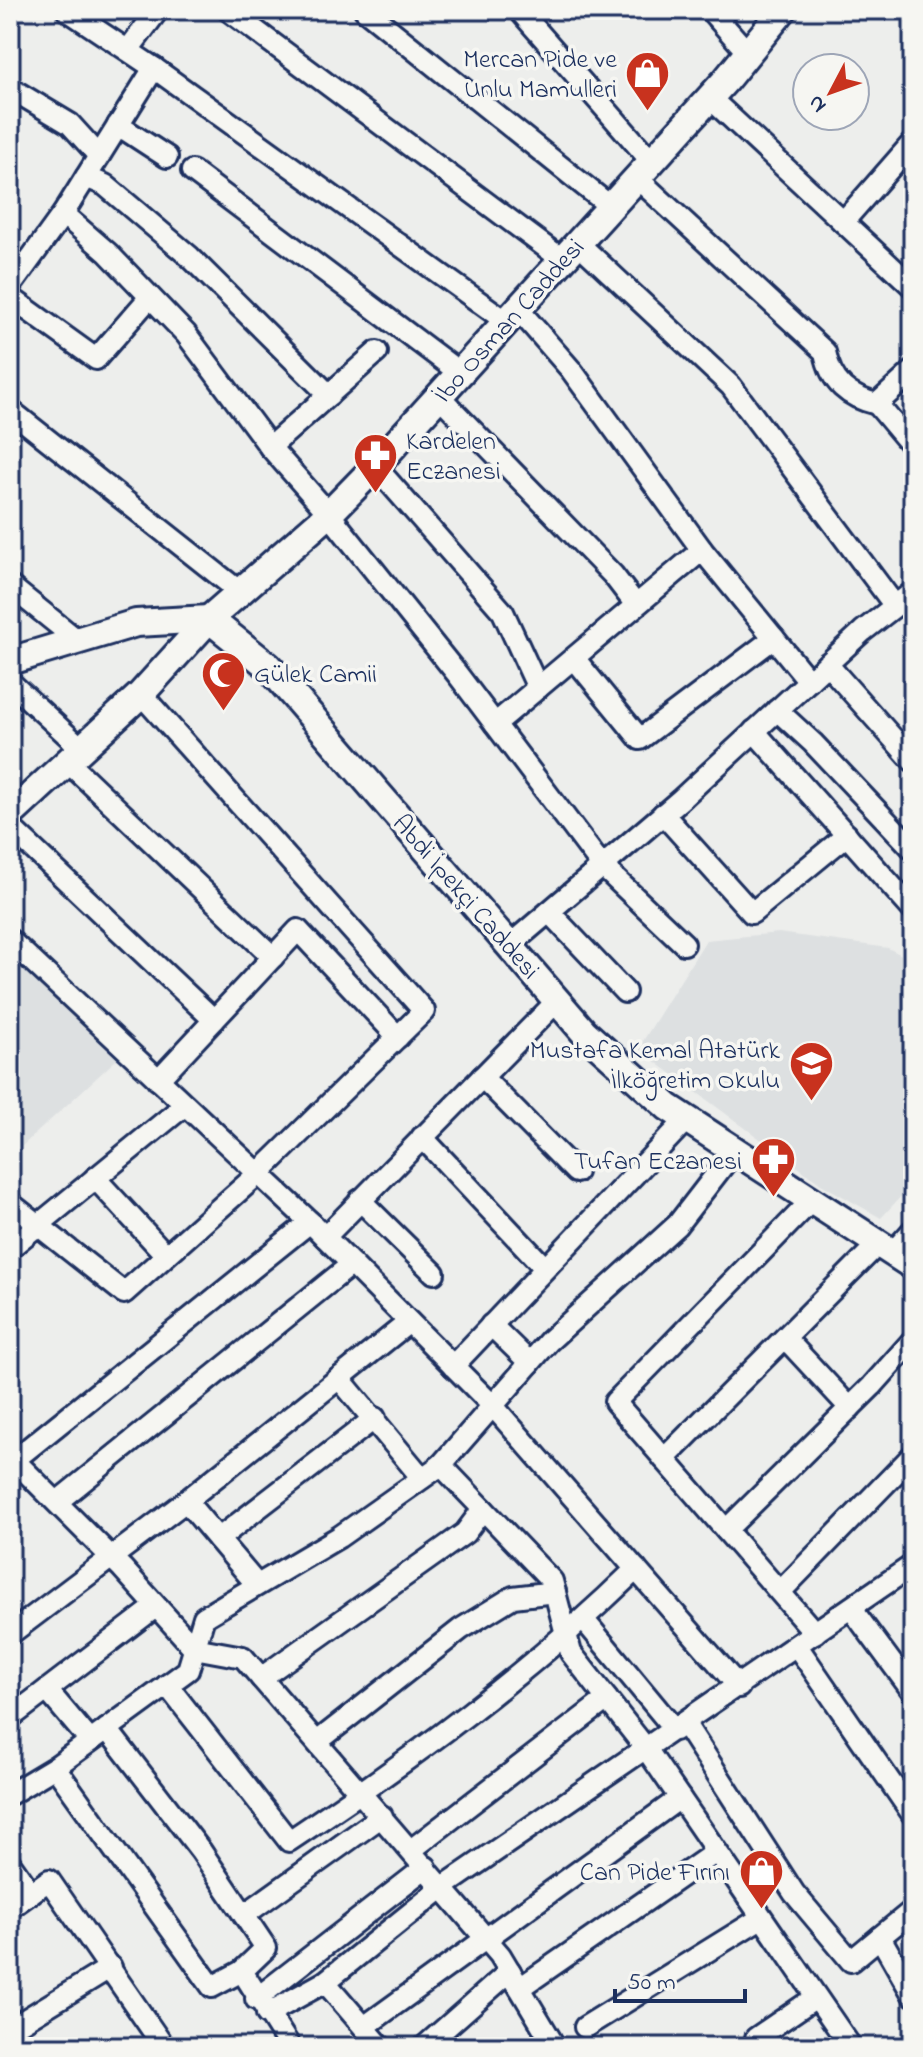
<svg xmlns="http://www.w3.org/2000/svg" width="923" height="2057" viewBox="0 0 923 2057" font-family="'Indie Flower',sans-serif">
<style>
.built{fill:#dde0e1}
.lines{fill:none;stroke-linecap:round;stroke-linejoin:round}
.street-casing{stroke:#1b2f5e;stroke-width:26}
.secondary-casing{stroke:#1b2f5e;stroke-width:32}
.street{stroke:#f6f6f2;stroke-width:20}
.secondary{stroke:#f6f6f2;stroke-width:26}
.labels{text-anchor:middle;stroke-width:7;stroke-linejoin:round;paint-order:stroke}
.poi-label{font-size:26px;fill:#1b2f5e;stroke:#f6f6f2;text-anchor:end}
.street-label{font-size:26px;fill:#1b2f5e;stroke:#f6f6f2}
</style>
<rect width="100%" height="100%" fill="#edeeec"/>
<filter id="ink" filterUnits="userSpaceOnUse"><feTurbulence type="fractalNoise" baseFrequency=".0125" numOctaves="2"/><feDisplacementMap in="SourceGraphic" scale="16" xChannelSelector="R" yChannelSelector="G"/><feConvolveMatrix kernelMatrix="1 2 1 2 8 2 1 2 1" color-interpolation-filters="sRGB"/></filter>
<g filter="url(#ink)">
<g class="built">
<path d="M779,933L888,948L913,961V1177L904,1193L881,1218L821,1184L638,1049L706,940Z"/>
<path d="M10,957L117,1059L10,1157Z"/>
</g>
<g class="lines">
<defs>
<g id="street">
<path d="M67,10L154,68L507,322"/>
<path d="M228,10L563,260"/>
<path d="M365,10L611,207"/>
<path d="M519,10L652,162"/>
<path d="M710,10L748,53"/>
<path d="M128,50L158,10"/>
<path d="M10,88L70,124L99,156"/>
<path d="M710,98L913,287"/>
<path d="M118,125L167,157"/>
<path d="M192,171L460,373"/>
<path d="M86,177L105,185L190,257L329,395"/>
<path d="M637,178L825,352C831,383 848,397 877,404"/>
<path d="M63,214L108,253L186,334L270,447L329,514L458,675L602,866L684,944"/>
<path d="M843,222L913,142"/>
<path d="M578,243L731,386L895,606"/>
<path d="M10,287L63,214L154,68"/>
<path d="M10,297L96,359L150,297"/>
<path d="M518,309L572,371L702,550L809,681"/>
<path d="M913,371L877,404L913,447"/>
<path d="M439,396L613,575L636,605"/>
<path d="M10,410L240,592"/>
<path d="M270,447L377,352"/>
<path d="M375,466L503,612L538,688"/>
<path d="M10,586L77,640"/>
<path d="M574,658L640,739L774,638"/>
<path d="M827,664L913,761"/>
<path d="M10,682L80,747"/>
<path d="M777,710L813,743L913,849"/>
<path d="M495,724L702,550"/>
<path d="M754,731L913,910"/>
<path d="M68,762L273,957"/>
<path d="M663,814L752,913L847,835"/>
<path d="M10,827L214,1020"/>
<path d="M549,912L625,992"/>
<path d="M10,940L310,1222L493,1406L739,1687"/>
<path d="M510,945L680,800L863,631L913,592"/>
<path d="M482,1077L576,1172"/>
<path d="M158,1080L298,930L398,1037"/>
<path d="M422,1137L545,1268"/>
<path d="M95,1178L166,1255"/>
<path d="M813,1199L615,1402L815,1633"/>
<path d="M360,1200L434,1273"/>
<path d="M10,1203L124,1293L258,1174L424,1011L141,694"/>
<path d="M325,1237L557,1001"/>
<path d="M10,1248L185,1105"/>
<path d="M894,1251L913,1230"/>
<path d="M491,1325L530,1363"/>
<path d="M785,1338L850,1408"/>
<path d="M453,1366L687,1119"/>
<path d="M339,1378L422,1478"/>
<path d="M10,1456L122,1568L194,1648L243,1657L500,1955L555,2047"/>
<path d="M664,1459L880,1242"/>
<path d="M14,1460L310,1222"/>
<path d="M441,1465L552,1581L571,1653L647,1750L851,2047"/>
<path d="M186,1501L257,1585"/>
<path d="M57,1502L352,1264"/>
<path d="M726,1530L872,1386L913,1340"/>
<path d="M218,1539L375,1418"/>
<path d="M780,1592L913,1455"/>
<path d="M851,1608L913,1692"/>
<path d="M584,1620L675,1730"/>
<path d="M10,1634L186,1501L409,1322"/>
<path d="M797,1646L913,1815"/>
<path d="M261,1678L465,1533L483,1509"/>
<path d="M167,1685L289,1841C411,1760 531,1672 636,1569"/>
<path d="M47,1690L90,1741"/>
<path d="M10,1718L154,1608"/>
<path d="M685,1724L794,1893L851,1961L880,1937"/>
<path d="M317,1742L461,1629L513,1597L555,1592"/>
<path d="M55,1767L212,1987L242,1971L266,1948L201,1851L107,1729"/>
<path d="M10,1794L55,1767L188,1670L204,1617L339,1537L441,1465L549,1341L677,1225L735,1150"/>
<path d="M411,1850L607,1699"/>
<path d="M10,1863L31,1893"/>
<path d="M10,1908L49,1880L164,2047"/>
<path d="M913,1910L880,1937L913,1995"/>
<path d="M244,1915L382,1816"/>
<path d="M242,1971L290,2047"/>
<path d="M325,1982L443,1887L913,1565"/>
<path d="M520,1988L716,1852"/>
<path d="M256,1999L426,1867"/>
<path d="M267,2014L325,1982L381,2047"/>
<path d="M364,2027L680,1798"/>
<path d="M585,2027L761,1918"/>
<path d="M10,2029L111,1967"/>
<path d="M424,2047L510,1971"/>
<path d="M763,2047L756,2038L816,1997"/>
</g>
<g id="secondary">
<path d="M10,661L136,623L209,619L268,666L584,1032L668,1107L913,1266"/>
<path d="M10,815L141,694L209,619L329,514L369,473L725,81L783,10"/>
</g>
</defs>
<use href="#street" class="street-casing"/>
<use href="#secondary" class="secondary-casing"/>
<use href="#street" class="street"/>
<use href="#secondary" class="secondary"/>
</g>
</g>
<defs>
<symbol id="shop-pin" viewBox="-11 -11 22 30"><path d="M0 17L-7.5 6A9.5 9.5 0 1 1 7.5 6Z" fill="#c8321e" stroke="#f6f6f2"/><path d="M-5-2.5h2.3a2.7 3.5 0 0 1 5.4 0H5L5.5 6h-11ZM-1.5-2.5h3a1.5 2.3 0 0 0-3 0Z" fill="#fff"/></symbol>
<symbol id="pharmacy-pin" viewBox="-11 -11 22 30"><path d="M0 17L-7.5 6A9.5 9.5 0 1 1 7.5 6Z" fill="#c8321e" stroke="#f6f6f2"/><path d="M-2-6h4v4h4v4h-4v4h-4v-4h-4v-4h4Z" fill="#fff"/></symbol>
<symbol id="mosque-pin" viewBox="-11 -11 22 30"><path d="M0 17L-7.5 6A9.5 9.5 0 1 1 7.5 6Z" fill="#c8321e" stroke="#f6f6f2"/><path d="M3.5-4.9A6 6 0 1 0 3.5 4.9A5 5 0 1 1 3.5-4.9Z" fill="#fff"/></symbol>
<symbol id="school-pin" viewBox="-11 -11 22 30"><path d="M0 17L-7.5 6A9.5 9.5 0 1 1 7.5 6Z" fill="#c8321e" stroke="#f6f6f2"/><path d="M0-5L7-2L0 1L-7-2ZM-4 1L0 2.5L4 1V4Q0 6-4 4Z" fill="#fff"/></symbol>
</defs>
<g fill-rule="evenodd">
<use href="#shop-pin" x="622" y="48" width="51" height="69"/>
<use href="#pharmacy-pin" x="350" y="430" width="51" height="69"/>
<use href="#mosque-pin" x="198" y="648" width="51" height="69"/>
<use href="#school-pin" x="786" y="1038" width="51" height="69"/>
<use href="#pharmacy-pin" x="748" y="1134" width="51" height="69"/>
<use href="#shop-pin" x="736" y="1846" width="51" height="69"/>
</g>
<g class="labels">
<g class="poi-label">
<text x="617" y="67">Mercan Pide ve<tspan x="617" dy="30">Unlu Mamulleri</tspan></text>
<text x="406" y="449" text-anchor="start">Kardelen<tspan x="406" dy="30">Eczanesi</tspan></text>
<text x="254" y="682" text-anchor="start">Gülek Camii</text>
<text x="780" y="1058">Mustafa Kemal Atatürk<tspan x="780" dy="30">İlköğretim Okulu</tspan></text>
<text x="742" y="1169">Tufan Eczanesi</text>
<text x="730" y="1880">Can Pide Fırını</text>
</g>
<g class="street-label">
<text transform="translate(508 320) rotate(-48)" y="9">İbo Osman Caddesi</text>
<text transform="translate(467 896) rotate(49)" y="9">Abdi İpekçi Caddesi</text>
</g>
</g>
<rect width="923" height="2057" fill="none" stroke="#f6f6f2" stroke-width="40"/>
<rect x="20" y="20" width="883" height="2017" fill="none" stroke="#1b2f5e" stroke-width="3" filter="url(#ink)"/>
<g transform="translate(831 92) rotate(229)"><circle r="38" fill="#f6f6f2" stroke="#9ea6b7" stroke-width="2"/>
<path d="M0-6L14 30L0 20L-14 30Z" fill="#c8321e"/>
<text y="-12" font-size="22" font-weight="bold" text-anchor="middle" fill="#1b2f5e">N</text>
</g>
<path d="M615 1989v12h130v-12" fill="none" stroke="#1b2f5e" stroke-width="4"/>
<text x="627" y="1989" font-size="24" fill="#1b2f5e" stroke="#f6f6f2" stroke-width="6" paint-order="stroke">50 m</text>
</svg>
